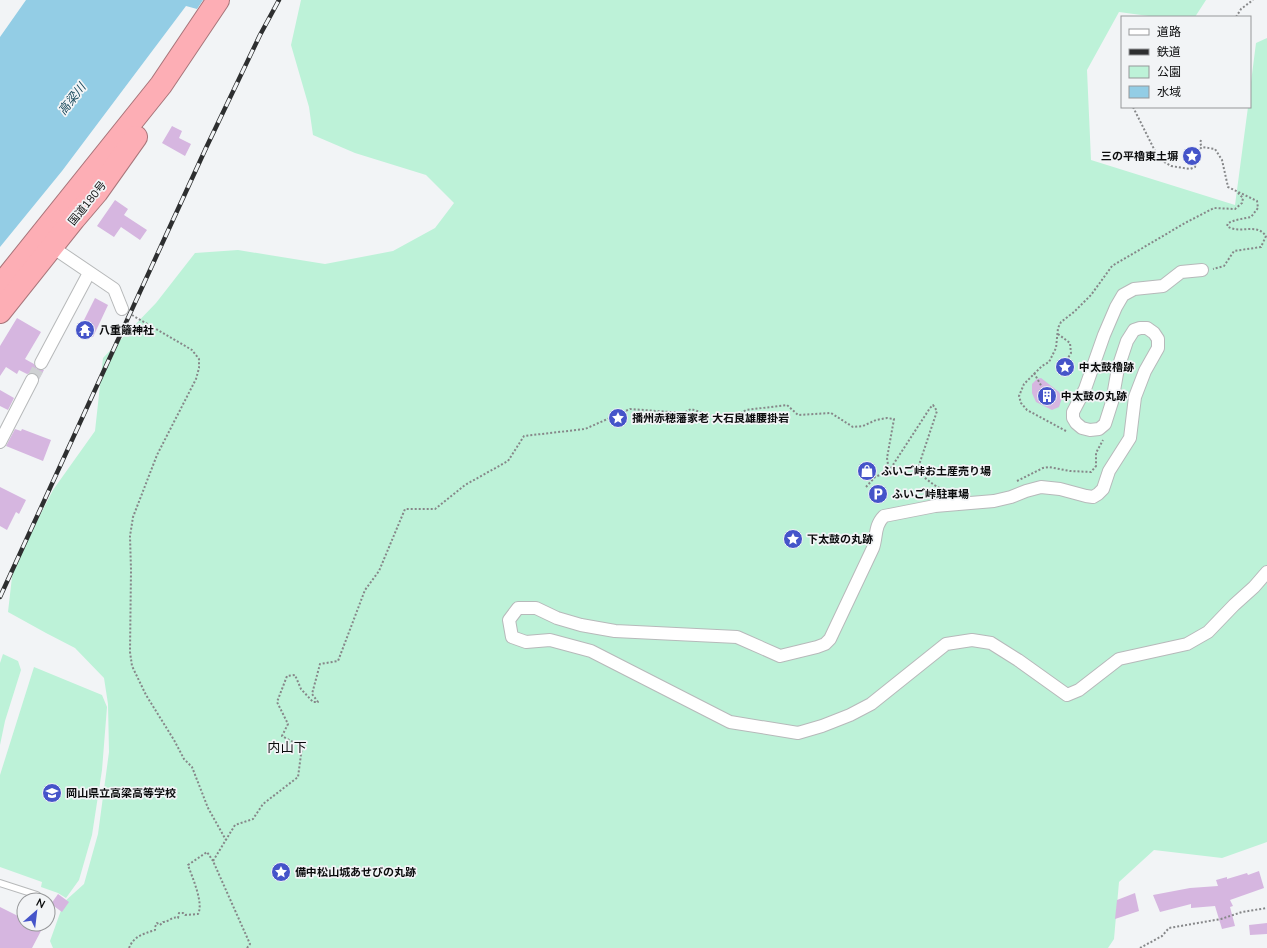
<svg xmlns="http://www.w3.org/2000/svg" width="1267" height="948" viewBox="0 0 1267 948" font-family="'Nunito Sans','Noto Sans JP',sans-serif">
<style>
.green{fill:#bdf2d8}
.water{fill:#93cde5}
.building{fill:#d6b6e0}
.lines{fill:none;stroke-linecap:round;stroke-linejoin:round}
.street-tunnel{stroke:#cfd1d3;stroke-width:12;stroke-dasharray:12 6;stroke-linecap:butt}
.lane-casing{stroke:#b7b9ba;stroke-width:8}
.street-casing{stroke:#b7b9ba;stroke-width:14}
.highway-casing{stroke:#a8757a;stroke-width:24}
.path{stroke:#868789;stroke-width:2;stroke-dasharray:2 2;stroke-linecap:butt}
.lane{stroke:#fff;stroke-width:6}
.street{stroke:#fff;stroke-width:12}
.highway{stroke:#fdaeb5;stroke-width:22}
.rail-casing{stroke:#2e2f30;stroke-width:4.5}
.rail{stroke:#f2f4f6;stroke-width:3;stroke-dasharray:9;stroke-linecap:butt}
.labels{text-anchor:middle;stroke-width:3.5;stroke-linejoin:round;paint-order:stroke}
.poi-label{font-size:11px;font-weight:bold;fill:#0b0c0d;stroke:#f2f4f6;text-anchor:start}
.street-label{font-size:11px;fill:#0b0c0d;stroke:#f2f4f6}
.water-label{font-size:12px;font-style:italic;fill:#1a4a5c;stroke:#f2f4f6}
.quarter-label{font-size:13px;fill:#0b0c0d;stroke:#f2f4f6}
</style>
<rect width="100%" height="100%" fill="#f2f4f6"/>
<g class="green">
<path d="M301,0H1206L1195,17H1156L1119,12L1087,70L1091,160L1235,205L1248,107H1250V90L1256,43L1267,38V842L1222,858L1154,850L1119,882L1114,939L1108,948H53L50,941L64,902L84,884L98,834L109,752L108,704L104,678L75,648L46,633L8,612L13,568L53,490L95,431L103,358L156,303L195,253L238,250L325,264L393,251L435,228L454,203L426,175L355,153L313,135L309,107L291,45Z"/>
<path d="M3,654L18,661L21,670L5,721L0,745V663Z"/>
<path d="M34,667L102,695L107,707L102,770L92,835L79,880L66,898L58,893L41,887L42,882L0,867V775Z"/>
</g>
<path class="water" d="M26,0H203L197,9L186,6L62,171L0,247V37Z"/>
<g class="building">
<path d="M172,126L182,131L179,138L191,144L185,156L162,143Z"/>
<path d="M115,200L128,209L124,215L147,230L140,240L121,227L114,237L97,226Z"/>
<path d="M95,298L108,305L93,337L79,330Z"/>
<path d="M17,318L41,332L25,359L34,364L37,369L44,370L39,379L35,373H31L27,374L19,370L17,374L6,367L0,376V346Z"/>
<path d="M1041,378L1059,392L1062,398L1059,407L1052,410L1036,402L1032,393V384L1037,379Z"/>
<path d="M0,390L14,398L8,410L0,406Z"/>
<path d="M15,429L21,431L22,429L51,440L43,461L6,446Z"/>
<path d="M0,487L26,500L19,514L16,512L7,530L0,526Z"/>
<path d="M1259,871L1264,888L1230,900L1233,906L1230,907L1235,926L1222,929L1215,906L1191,908V904L1160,912L1153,895L1190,888L1218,886L1216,880L1227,877V879L1247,873L1248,875Z"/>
<path d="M1135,893L1139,911L1115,919L1117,900Z"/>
<path d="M58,894L69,902L62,912L51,904Z"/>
<path d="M0,907L24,919V924H33L42,929L32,948H0Z"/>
<path d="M1267,923V934L1250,935L1249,925Z"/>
</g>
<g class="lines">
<path class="street-tunnel" d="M32,380L41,363"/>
<defs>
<path id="lane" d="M0,883L37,895"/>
<g id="street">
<path d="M52,247L114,289L122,309"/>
<path d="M1202,270L1181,272L1163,286L1134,289L1123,295L1116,307L1104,335L1085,389L1073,412V418L1076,423L1082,428L1090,430L1099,429L1105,424L1112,402L1118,368L1127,341L1134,330L1140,328H1147L1154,333L1158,339V348L1145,371L1135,397L1130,438L1109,471L1103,489L1098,494L1093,497L1086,496L1060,489L1041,487L1026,491L1011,497L994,501L935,506L884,516C874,526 877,537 873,548L830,639L825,644L817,647L780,656L737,637L615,631L581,625L557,618L536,608H518L509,620L512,637L526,642L550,640L591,651L730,722L798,733L822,726L850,715L871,704L946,644L972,640L991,643L1018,660L1067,695L1079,690L1119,659L1187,644L1208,632L1234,605L1254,587L1267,572"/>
<path d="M41,363L89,273"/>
<path d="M0,442L32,380"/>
</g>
<g id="highway">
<path d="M0,286L161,85L218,0"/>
<path d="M0,312L74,219L97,192L136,137"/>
</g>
</defs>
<use href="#lane" class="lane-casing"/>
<use href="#street" class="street-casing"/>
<use href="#highway" class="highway-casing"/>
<g class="path">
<path d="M1236,17L1241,9L1253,0"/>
<path d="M1133,107L1159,159L1171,166L1190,169L1195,167L1198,151L1202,147L1215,149L1222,160L1228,187L1257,201L1258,208L1251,217L1236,220L1228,223L1227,226C1240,235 1256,222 1266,236L1261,247L1234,251L1224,266L1213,269"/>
<path d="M1201,140L1200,143L1202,147"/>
<path d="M132,315L192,350L199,359V368L196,379L157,455L133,517L130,536L131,570L130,652L132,666L146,695L174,740L184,759L192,767L208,808L226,840"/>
<path d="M1058,334L1070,343L1071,353L1068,358"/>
<path d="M1034,373L1042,387"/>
<path d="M1066,431L1027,410L1021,403L1019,396L1024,384L1042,366L1049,362L1056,348L1058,328L1061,322L1074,312L1091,295L1112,266L1185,223L1214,208L1235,209L1242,203L1243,198L1238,193"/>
<path d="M1017,481L1043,468L1049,467L1070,471L1091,472L1096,466V453L1103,440"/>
<path d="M866,487L875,477L889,471L930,408L933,405L937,411L918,468L920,474L934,485L949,493"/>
<path d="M129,948C134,936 143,934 155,930V927L157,923L160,925L163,922C169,922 172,916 178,918L179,913H183L185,915L198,914C204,903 192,877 188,865L207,852L213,861"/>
<path d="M247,948L250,944L213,861L235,825L253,819L263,804L298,777L302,747L282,736L288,724L277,702L287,676L295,675L301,689L313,702H318L312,694L320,664L338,661L365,590L379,571L405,509H435L465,485L508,461L524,436L585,429L630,409L684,413L691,409L728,421L746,410L787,405L798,415L831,413L853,427L863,426L876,420L887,418L894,419L887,458L889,471"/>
<path d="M1140,948L1162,936L1169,928L1221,919L1242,912L1267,908"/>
</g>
<use href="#lane" class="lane"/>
<use href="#street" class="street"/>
<use href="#highway" class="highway"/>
<defs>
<path id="rail" d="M0,597L206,148L260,35L279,0"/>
</defs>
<use href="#rail" class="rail-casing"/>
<use href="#rail" class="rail"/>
</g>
<defs>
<symbol id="sight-disc" viewBox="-11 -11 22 22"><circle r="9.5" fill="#4554c9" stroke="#f2f4f6"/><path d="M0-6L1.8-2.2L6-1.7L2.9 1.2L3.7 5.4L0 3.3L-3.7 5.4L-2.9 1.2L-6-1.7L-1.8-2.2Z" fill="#fff"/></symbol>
<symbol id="temple-disc" viewBox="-11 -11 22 22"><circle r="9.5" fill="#4554c9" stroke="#f2f4f6"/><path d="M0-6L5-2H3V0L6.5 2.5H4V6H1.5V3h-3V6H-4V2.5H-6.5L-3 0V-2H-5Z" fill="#fff"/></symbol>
<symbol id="building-disc" viewBox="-11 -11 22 22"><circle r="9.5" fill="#4554c9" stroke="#f2f4f6"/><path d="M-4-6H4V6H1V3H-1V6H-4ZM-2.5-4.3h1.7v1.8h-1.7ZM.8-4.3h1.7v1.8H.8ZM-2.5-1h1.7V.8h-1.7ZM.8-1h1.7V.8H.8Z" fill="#fff"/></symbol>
<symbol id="shop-disc" viewBox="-11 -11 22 22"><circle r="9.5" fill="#4554c9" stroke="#f2f4f6"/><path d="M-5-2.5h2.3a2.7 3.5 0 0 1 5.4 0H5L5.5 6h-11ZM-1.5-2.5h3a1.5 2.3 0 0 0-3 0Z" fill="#fff"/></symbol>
<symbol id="parking-disc" viewBox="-11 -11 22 22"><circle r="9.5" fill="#4554c9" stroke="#f2f4f6"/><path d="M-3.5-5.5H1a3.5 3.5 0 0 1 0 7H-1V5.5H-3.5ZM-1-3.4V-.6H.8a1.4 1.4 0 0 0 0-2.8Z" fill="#fff"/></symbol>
<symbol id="school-disc" viewBox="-11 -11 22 22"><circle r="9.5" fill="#4554c9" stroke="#f2f4f6"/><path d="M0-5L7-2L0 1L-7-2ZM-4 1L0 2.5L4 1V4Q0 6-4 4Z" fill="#fff"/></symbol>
</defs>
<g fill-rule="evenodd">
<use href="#sight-disc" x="1181" y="145" width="22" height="22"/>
<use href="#temple-disc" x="74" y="319" width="22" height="22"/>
<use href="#sight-disc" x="1054" y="356" width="22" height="22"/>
<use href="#building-disc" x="1036" y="385" width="22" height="22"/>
<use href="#sight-disc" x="607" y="407" width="22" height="22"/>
<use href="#shop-disc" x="856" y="460" width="22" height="22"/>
<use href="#parking-disc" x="867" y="483" width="22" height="22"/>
<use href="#sight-disc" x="782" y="528" width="22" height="22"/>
<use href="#school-disc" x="41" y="782" width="22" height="22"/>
<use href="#sight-disc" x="270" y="861" width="22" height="22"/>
</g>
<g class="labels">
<g class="poi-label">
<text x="1178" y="160" text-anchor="end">三の平櫓東土塀</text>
<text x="99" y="334">八重籬神社</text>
<text x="1079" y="371">中太鼓櫓跡</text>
<text x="1061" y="400">中太鼓の丸跡</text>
<text x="632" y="422">播州赤穂藩家老 大石良雄腰掛岩</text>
<text x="881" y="475">ふいご峠お土産売り場</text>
<text x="892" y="498">ふいご峠駐車場</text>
<text x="807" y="543">下太鼓の丸跡</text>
<text x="66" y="797">岡山県立高梁高等学校</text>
<text x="295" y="876">備中松山城あせびの丸跡</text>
</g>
<g class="street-label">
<text transform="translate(87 203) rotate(-51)" y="4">国道180号</text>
</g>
<g class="water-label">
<text transform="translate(72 99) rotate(-52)" y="4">高梁川</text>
</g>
<g class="quarter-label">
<text x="287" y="752">内山下</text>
</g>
</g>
<rect x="1121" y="16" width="130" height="92" fill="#f2f4f6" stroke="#969799"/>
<rect x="1129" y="29" width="20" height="6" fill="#ffffff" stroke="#969799"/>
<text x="1157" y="36" font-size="12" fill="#0b0c0d">道路</text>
<rect x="1129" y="49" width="20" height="6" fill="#2e2f30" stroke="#969799"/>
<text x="1157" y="56" font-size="12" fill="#0b0c0d">鉄道</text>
<rect x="1129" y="66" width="20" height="12" fill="#bdf2d8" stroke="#969799"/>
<text x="1157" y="76" font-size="12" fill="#0b0c0d">公園</text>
<rect x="1129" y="86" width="20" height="12" fill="#93cde5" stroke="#969799"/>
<text x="1157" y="96" font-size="12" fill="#0b0c0d">水域</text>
<g transform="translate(36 912) rotate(28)"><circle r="19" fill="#f2f4f6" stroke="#969799"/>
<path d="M0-3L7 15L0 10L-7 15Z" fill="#4554c9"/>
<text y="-6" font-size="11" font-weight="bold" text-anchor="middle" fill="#0b0c0d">N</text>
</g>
</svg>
